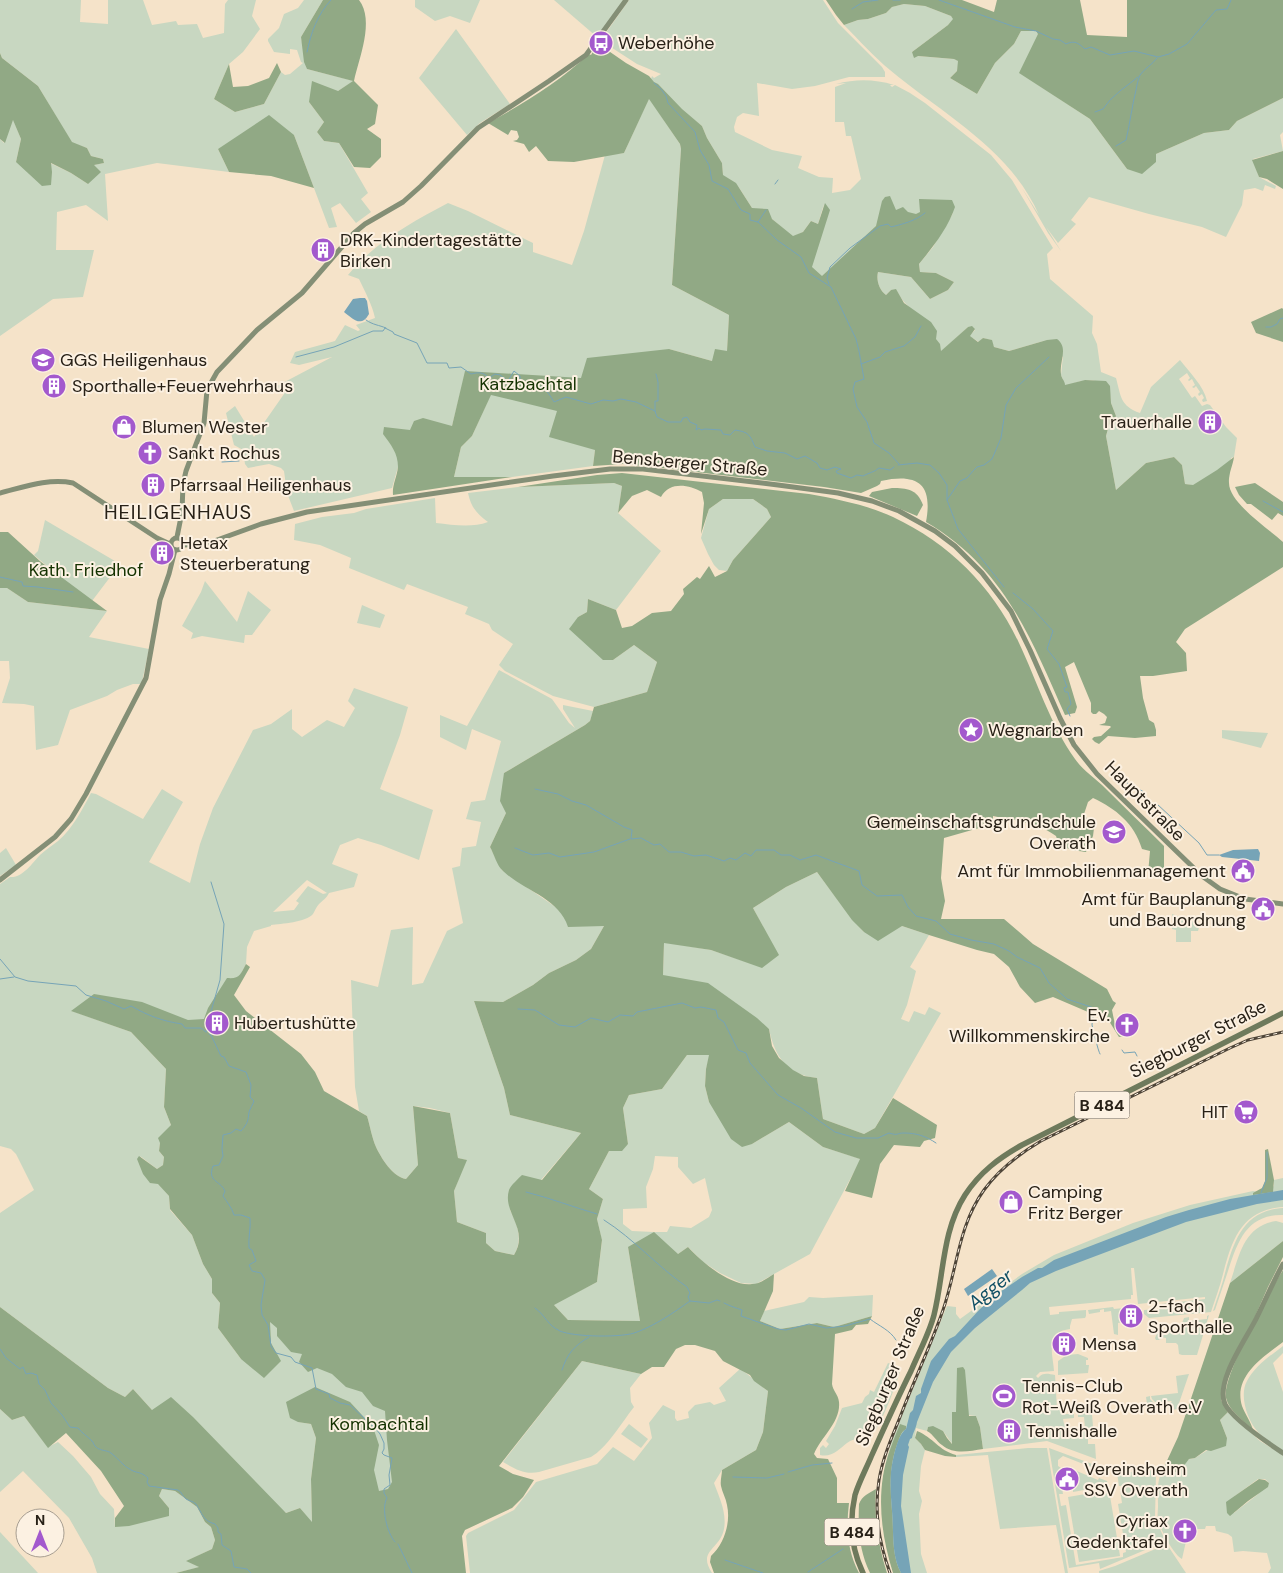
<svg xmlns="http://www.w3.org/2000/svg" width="1283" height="1573" viewBox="0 0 1283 1573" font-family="'DM Sans',sans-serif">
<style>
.green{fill:#c8d7c1;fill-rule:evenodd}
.forest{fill:#91a985}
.water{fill:#76a4b7}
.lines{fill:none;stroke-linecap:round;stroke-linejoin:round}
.stream{stroke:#76a4b7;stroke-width:1}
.secondary{stroke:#848f76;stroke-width:5}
.primary{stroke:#6e7a5c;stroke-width:5.5}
.rail-casing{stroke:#4e4538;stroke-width:3}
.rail{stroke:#fcf1e2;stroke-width:1;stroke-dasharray:4;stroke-linecap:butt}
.labels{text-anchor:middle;stroke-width:4;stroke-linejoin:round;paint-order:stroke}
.shield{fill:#fcf1e2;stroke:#685f54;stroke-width:1}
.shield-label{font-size:16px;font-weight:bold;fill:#282117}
.poi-label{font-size:18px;fill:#282117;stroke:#fcf1e2;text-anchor:start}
.park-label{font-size:18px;fill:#143200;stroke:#fcf1e2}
.street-label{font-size:18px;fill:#282117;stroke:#fcf1e2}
.water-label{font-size:19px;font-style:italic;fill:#104f64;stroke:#fcf1e2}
.quarter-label{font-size:20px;letter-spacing:1px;fill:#282117;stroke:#fcf1e2}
</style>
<rect width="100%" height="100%" fill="#f5e3c9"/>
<g class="green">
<path d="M0,0H81L80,22L108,24V0H143L152,25L176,21L178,25L197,24L203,38L224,33L225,4L228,0H256L252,16L260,29L243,52L229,64L214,99L235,112L264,104L281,72L285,75L290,74L303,63L301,62L297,50L290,49V54L274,52L268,41V39L279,28L284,14L298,8L304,0H323L301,37L307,69L354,81L338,91L309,102L324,122L317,132L324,141L339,143L368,193L361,199L371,212L356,223L340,203L331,208L337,227L329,228L294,135L218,149L229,172L157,163L105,174L108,221L86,205L57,212L56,250H94L83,297L53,299L0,336V139L4,143L13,119L21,139L16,162L50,163L71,173L88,184L93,165L104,163L103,159L91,156L87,148L72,143L38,86L2,58L0,53Z"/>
<path d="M415,0H480L470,23L450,16L435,21L415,7Z"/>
<path d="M554,0H624L597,37Z"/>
<path d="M629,0H823L838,23L882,67L885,72V77H849L815,86L792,89L757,83L759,116L743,113L737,117L734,127L735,132L772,150L802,156L798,168L819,177L833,178L832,193L850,190L861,179L851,136H846L844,122H835V87L846,83L865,81L836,84C856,79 874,79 894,85H890L892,87L895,85L910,93L925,103L991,155L1012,180L1053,248L1047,254L1050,279L1093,316L1092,333L1097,344L1101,372L1116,378C1121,396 1120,406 1140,413L1151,387L1180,360C1189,372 1204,386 1207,401L1203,402L1202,400L1204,398L1202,394L1199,396L1198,394L1200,392L1196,386L1194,388L1192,387L1195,385L1192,379L1189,381L1188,380L1190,378L1187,373L1179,379L1192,398L1195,396L1202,406L1207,404L1210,405L1226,427L1237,438L1234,457L1231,458L1228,491L1185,484L1182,465L1174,457L1146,463L1116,490L1106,436L1109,425L1114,421L1116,416L1111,403L1109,386C1090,377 1085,380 1065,386L1061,375L1063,356L940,497L920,482L654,415L619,399L595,450L593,466L512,477H454L461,447L472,436L495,385L464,378L452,426L398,467L392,488L294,511L287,493L284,471L281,468L269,464L248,468L245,464L243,450L234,445L226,413L235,406L254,437L284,394L277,386L332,357L299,365L290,363L295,352L335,341L345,325L358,331L360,330L356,325L375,318C372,304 365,292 359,279L348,275C374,243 412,222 448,203L468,211L533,243V252L572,265L584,231L605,155L624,153L649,98L680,144L681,149L672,285L729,315L727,351L712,361L669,349L776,439L685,154L651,79L652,76L654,78L661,74L637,64L603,42V37ZM688,115L702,126L707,138L722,163L723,175ZM738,186L752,208L772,219L793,237L803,232L811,221L818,224L824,204L814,258L748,207ZM953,213L933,247L919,264L920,272L936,273L954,282L948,290L930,299L911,277L878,272C876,280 879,290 886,295L891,290H896C899,294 901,299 905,303C917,315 938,335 941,352L968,327H972L975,330L969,336L979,342L983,338L991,340L994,347L1009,351L1047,340L1016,351L888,356L834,269Z"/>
<path d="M904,4L925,6L951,16L954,19L948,25L912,52L917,56L954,59L959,61L957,71L950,78L977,94L995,63L1014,44L1021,31H1035L1039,34L1020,73L1090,119L1127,169L1156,162V154L1204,133L1229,130L1237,121L1283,98V132L1280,135L1283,151L1253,159L1259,177L1276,186L1275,189L1265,185L1263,191L1255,188L1244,190L1242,205L1226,237L1202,227L1149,214L1089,197L1071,220L1076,224L1058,243L1046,227L1061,251L1048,233L1022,188L1039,215C1010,149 944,115 890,70C874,57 859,40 844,25L858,20L868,19L886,13L892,7Z"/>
<path d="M456,29L510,104L480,123L467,135L419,78Z"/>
<path d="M614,483L622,486L618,513L661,551L616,610L588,599L587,612L578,617L613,660L634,645L657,662L647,692L594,707L553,696L505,671L499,665L513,644L492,630L489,624L465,614L468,607L407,584L404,590L349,568L351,558L320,545L294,540L295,524L322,517L354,513L366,509L435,498L436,523C453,525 472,528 488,522C476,513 471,507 468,493L518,487Z"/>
<path d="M723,499H753L767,509L771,517L733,560L727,571L719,570L714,565L708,554L701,538L709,509Z"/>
<path d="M45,520L120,564L92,601L60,577L34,555L38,551Z"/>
<path d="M205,581L237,622L248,591L271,610L252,635H245L244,643L202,636L191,639L193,633L182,626L201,592Z"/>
<path d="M0,588H7L28,602L107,611L89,637L149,649L142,682L140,684H133L117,690L107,696L70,710L58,745L36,750L34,706L24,704L2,703L10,678L9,661H0Z"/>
<path d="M362,605L385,615L380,628L357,623Z"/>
<path d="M499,670L552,699L569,723L575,728L563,709V705L593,711L590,721L585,725L504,773L506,813L490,847L502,870L557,908L565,917L604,926L591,949L576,960L549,973L533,985L503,1002L474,1001L504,1088L510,1115L581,1133L541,1180L510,1210C518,1225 523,1240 514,1255L495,1251L486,1243V1233L457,1222L454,1191L466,1160L458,1158L450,1113L430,1108L413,1106L418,1165L406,1179C393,1177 381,1158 376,1147C372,1138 370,1126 367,1116L359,1111L355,1087L351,980L378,987L391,930L413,927L412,985L423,983L447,931L463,923L452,868L460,866L462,848L476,846L481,822L466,819L471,802L485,800L501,741L472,729L466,750L440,737V715L467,726Z"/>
<path d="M354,688L408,707L400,735L380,789L433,810L419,860L381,845L358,838L340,845L332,864L358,874L354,887L329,893C326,899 323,900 319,904C316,907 315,911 313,914C306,922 281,924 271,925V926L254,931L247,947L246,964L240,976L228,988L383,1396L415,1566L347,1426L298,1422L311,1424L316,1438L311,1479L312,1523L300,1508L286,1513L152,1410L133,1389L125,1397L108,1388L0,1307V1213L34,1190L16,1154L11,1149L0,1146V884L10,877C23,878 32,863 40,855C45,850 52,846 58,841C73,828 82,810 91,793L96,794L143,819L162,789L183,802L149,862L190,883L200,844L213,808L253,730L271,724L292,709V729L302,737L327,720L344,727L355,708L348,701ZM307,880L327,893L323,894L308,886L296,901L299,903L294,910L273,912ZM88,1003L230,1097L241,1359L218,1328L220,1303L212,1293V1279L203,1264L192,1235L170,1210L169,1196L158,1183L140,1156L157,1169L163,1165L164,1157L159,1151L160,1143L171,1125L164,1107L166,1069L131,1032L72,1011Z"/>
<path d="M1222,730L1268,733L1261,748L1222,738Z"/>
<path d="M6,848L16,865L0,876V853Z"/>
<path d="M817,872L853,920L864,932L902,926L929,935L910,967L916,971L907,1005L901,1019L909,1022L914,1011L925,1015L929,1007L941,1013L875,1128L864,1134L823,1119L817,1078C787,1075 775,1057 769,1029L663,975L664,942L711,950L762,967L778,955L753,908L786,887Z"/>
<path d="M1172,914L1200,924L1198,931H1191V942H1176V930L1172,929Z"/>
<path d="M687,1055H710L706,1069L705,1086L709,1102L752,1144L789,1122L823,1147L861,1159L810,1254L756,1284L741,1283L720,1273L703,1262L688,1247L678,1254L628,1247L640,1321L568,1320L553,1304L597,1282L602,1241L597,1219L603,1199L589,1189L609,1151L628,1144L623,1108L629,1095L662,1089ZM655,1156L678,1157V1167L693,1184L705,1178L712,1210L709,1217L691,1228L670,1226L667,1232H654L632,1231L623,1224V1209L647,1208L646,1187L653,1169Z"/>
<path d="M1283,1178V1207C1242,1210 1232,1239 1223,1274C1220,1287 1215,1299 1211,1312L1149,1318L1144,1314V1310L1158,1309V1306L1161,1304L1205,1299V1297L1138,1304L1134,1268H1131L1133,1295H1131V1299L1049,1307L1050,1315L1059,1314V1312L1086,1310V1316L1085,1318L1072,1319L1070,1326V1329C1044,1332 1053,1354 1054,1371L1040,1372L1036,1376L1038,1378C1043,1372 1048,1374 1055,1375L1057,1409H1060L1064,1414H1074V1418L1063,1419L1064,1424L1069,1423V1429H1075L1076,1427L1085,1428L1084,1417H1078V1412L1089,1411L1092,1414L1094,1439H1088V1444H1095L1096,1459L1047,1441L983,1449L980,1427L976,1416C968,1416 960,1411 952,1413L953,1445L943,1431L928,1427L927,1431L916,1428L915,1438L921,1444L925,1450L921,1466L919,1491L922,1501L919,1514L921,1554L927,1573H896L884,1486L885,1466L892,1440L947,1306L956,1307V1314L960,1319L1022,1274L1054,1255L1133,1223L1190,1205L1253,1191L1265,1193L1274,1186V1180Z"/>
<path d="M1283,1208V1215C1245,1214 1237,1244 1227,1274C1223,1286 1219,1298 1215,1310L1213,1311C1217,1298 1222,1286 1225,1273C1234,1240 1244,1210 1283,1208Z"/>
<path d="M1276,1221L1283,1223V1241L1230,1283C1239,1257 1243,1226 1276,1221Z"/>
<path d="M873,1295L872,1316L834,1327L817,1323L780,1329L760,1321L764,1311L804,1302L809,1297L823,1298Z"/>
<path d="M1113,1307L1114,1309L1133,1307L1134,1309L1122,1310L1123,1322L1118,1323V1335L1114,1334L1111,1311L1104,1312V1309L1100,1310V1312L1089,1314L1088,1310Z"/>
<path d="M1209,1315L1197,1355H1182L1179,1354L1178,1345L1176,1343H1166V1338L1161,1337L1159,1340H1156L1155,1338L1158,1331L1180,1329L1184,1318L1189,1317V1321L1207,1319V1316Z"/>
<path d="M1283,1346V1353L1273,1363L1283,1392V1451C1275,1446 1264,1439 1258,1432C1247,1420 1239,1395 1247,1381C1255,1366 1270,1356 1283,1346Z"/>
<path d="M1078,1354L1088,1358V1360H1086V1365H1089L1088,1373L1058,1375V1361L1067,1355Z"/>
<path d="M582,1361L641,1374L630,1388L631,1402L634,1407C622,1422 607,1448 591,1457L539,1472C525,1475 515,1469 503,1462Z"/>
<path d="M888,1363L901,1368C898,1380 881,1426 873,1433C866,1439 855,1437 847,1443C839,1449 832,1458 820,1455V1448L823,1445L826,1448L829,1444L826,1441L835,1426L842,1408L862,1403L865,1397L869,1394L870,1390L874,1392Z"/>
<path d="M740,1369C750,1375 758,1384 768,1391L763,1432L756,1450L722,1470L714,1483C719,1497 727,1512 724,1529C720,1550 697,1550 712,1573H470L466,1536L468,1533L514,1510L536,1482L597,1464L613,1447L634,1461L652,1438L649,1423L663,1405L675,1411V1418L677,1421L689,1418L688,1412L695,1405L710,1402L714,1405L726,1401L719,1388Z"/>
<path d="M1189,1374L1177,1409L1172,1410V1405L1156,1407V1412H1153L1147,1408V1406L1151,1407V1405L1147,1404L1146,1397L1150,1396V1399L1155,1404L1172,1402L1171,1401L1156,1403L1152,1399L1151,1396L1178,1393L1176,1376Z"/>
<path d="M0,1409L12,1420L24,1416L48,1447L58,1442L73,1456L91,1477L100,1494L114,1509L115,1527L169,1508L159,1496L162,1489L175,1491L197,1507L205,1522L211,1527L215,1540L212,1549L187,1561L200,1567L176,1573H97L92,1558L69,1518L23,1471L0,1492Z"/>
<path d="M1228,1412L1260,1441L1283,1455V1573H1268L1271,1568L1267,1553L1243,1551L1234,1552L1232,1537L1228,1534L1216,1531L1215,1526H1206L1205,1529H1186L1187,1537L1182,1559C1173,1554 1160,1529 1158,1519C1157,1515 1158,1511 1158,1507C1158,1490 1156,1480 1165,1465L1174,1472L1189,1459L1195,1458L1227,1438L1220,1420ZM1258,1479H1265L1269,1483C1259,1495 1246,1503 1234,1513L1235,1496Z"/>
<path d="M629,1424L648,1439L641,1448L621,1434Z"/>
<path d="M1028,1448H1047L1068,1573H1065L1056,1525L1000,1529L988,1455L956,1457V1455Z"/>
<path d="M1049,1448L1095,1465L1094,1467H1091L1063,1456L1058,1460V1466L1061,1468L1059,1471L1063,1494H1059L1061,1506L1066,1505L1076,1565L1123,1557V1553L1126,1552L1118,1504L1122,1503L1120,1489L1122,1488L1121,1486H1119L1117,1473L1157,1470L1156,1474L1155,1518L1165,1540L1164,1542L1100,1569L1099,1563L1069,1568Z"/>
<path d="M1072,1469L1098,1480L1099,1478L1107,1481L1108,1484L1106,1486L1073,1492L1072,1483L1074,1482Z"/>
<path d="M1109,1490L1120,1556L1079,1562L1068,1497Z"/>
<path d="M0,1532L38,1573H0Z"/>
<path d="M1165,1545L1168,1546L1186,1573H1099V1571L1115,1566Z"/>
</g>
<g class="forest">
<path d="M323,0H359C375,21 359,58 354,81L378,105L375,124L367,129L381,139V157L370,168L354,167L339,143L324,141L317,132L324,122L309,102L312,81L338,91L353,81L307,69L304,62L301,37Z"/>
<path d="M826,0H962L994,12L997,0H1080L1087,35L1127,37V0H1283V98L1237,121L1229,130L1204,133L1156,154V162L1142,174L1127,169L1090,119L1019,73L1038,34L1036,31H1021L1014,44L995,63L977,94L950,78L957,71L958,61L954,59L918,56L914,58L912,52L948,25L953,19L951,16L925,6L904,4L892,7L886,13L868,19L858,20L844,25L836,15Z"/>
<path d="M597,45H600L626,63L649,76L654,82L658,84L682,109L702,126L707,138L722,163L723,175L736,183L752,208L768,209L772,219L793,236L803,232L811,221L818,224L825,203L830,210L812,267L822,276L876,226L882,201L885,197L890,196L896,210L903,207L908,212L916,214L920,212L919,199L952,200L955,207C948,228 933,247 919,264L920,272L936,273L954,282L948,290L930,299L911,277L878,272C876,280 879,290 886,295L891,290L896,289L904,303L931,322L937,331L936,339L940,344L941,351L968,327L972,326L975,329L970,336L978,342L983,338L992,340L994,347L1009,351L1047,340L1057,339C1069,348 1059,361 1061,374C1061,378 1065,381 1065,385L1085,380L1106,381L1110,386L1111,403L1116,416L1114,421L1109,425L1106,436L1116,490L1146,463L1174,457L1182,465L1185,484L1193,485L1217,470L1234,457C1233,465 1228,475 1229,483C1229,503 1269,529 1283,542V567L1185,629L1176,642L1186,653L1187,671L1153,676H1140L1143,698L1149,720L1154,723L1156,730V736L1135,738L1108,736L1099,744L1095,742L1092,739L1094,737L1101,736L1111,727L1110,726L1099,725L1105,723L1107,717L1104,714L1099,711L1096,714H1093L1091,712V703L1074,662L1065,667L1077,707L1075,713L1065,715C1030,636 1004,568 926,522C933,484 918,473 881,481L880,484L877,486L861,493L824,487L653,467L623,464L593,466L595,450L549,437L557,411L491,395L472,436L461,447L454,477H512L393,495C392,485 397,477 398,467C398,453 391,445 383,434L384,427L410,430L414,421L423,418L452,426L465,371L581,378L587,358L669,349L712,361L715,349L727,351L729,315L672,285L681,149L680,144L649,99L624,153L574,162L548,161L536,146L529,152L524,144L513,141L517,140L519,137L517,131L511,130L508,135L488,123C523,104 559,82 589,54L591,55Z"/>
<path d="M0,53L2,58L38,86L72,142L87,148L91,156L103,159L104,163L94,165L101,172L88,184L71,173L51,163L52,172L51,185L42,186L16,162L21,139L13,120L5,143L0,139Z"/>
<path d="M277,63L281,72L264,104L235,112L214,99L229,64L233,87L248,86L269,78Z"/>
<path d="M269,115L294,135L314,188L271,176L229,172L218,149Z"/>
<path d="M1283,151V189L1267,179L1259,177L1252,160Z"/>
<path d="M1282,308L1283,309V342L1256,333L1251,322Z"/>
<path d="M622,473L809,494C837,499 867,505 893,517C950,544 992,586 1019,643C1037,681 1050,724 1075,759C1082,769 1093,777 1102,785C1123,806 1144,826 1164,846V868L1168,880L1148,874L1150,851L1142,849C1134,823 1116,809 1093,798L1088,802L1084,814L1094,828L1093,836L1086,852C1073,850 1060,850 1056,836C1038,823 1014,820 993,816V824L944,838L941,878L945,901L941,919H1004L1033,944L1107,989L1113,1001L1116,1003L1112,1010L1115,1025L1124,1036L1119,1037L1109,1021L1053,997L1035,1003L1020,987L1009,967L994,954L977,950L929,935L902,926L878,941L864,932L852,920L817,872L786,887L753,908L779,955L762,968L711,950L664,943L663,975L708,983L757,1018L769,1029L772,1046L779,1058L793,1070L804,1076L817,1078L823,1119L864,1134L875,1128L893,1098L937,1125L935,1138L924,1141L920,1147L894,1145L880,1164L872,1198L845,1191L860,1159L823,1147L789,1122L752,1144L742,1147L731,1139L709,1102L705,1086L706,1069L709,1055H687L662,1089L629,1095L623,1108L628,1144L622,1151H609L589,1189L603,1199L597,1219L602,1240L597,1282L554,1305L568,1320L640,1321L628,1247L654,1232L678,1254L688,1247C702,1262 731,1287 752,1284C760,1284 767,1278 774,1274L773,1291L760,1321L780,1329L817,1323L834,1327L872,1316L868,1324L856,1325L852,1330L835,1334L832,1384C833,1391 838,1394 839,1402C841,1422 821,1437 814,1454L817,1458L828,1459L837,1478V1503H849C846,1527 847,1551 859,1573H714L710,1562L711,1556C724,1544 731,1523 727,1505C726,1498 722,1492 721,1486C720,1481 722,1475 722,1470L756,1450L763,1432L768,1391L754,1381L750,1375L723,1361L715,1351L695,1345H685L676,1349L664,1367H652L641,1374L582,1361L499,1466L513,1474L534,1480L523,1497L512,1508L465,1530L462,1536L466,1573H176L199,1567L186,1561L212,1549L215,1540L211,1527L205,1522L197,1507L175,1491L162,1489L159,1496L169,1508V1516L129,1526L115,1527V1518L124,1506L101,1471L66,1433L48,1448L24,1416L12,1420L0,1409V1307L108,1388L125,1397L133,1389L152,1410L171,1397L193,1417L286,1513L300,1508L312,1522L311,1479L316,1438L311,1424L298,1422L290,1418L286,1402L315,1387L350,1402L373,1427L379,1445L374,1470L379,1491L388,1489L392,1482L387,1440L385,1411L373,1406L362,1392L346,1387L332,1374L317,1368L308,1372L299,1362L302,1354L291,1352L277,1336V1328L270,1322L271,1343L281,1361L264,1378L241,1359L218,1328L220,1303L212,1293V1279L203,1264L192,1235L170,1209L169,1196L158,1184L150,1183L143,1174L137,1159L139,1156L157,1169L163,1165L164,1157L159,1151L160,1143L158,1138L171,1125L164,1107L166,1069L131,1032L71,1011L94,994L142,1002L188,1020L204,1019L208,1008L227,978C240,979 240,975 246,964L250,967L234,995L246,1011L301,1054L315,1072L324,1091L367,1116C370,1126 372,1138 376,1147C381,1158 393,1177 406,1179L418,1165L413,1106L450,1113L458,1158L467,1160L454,1191L457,1222L486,1233V1243L495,1251L514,1255C530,1229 502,1213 509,1190C511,1185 518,1179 522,1175L542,1180L581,1133L510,1115L504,1088L474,1001L503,1002L533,985L549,973L576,960L591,949L604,926L568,927C559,898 524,891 503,871C497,866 494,854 490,847L506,813L500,801L504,773L585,725L590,721L594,707L647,692L657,662L634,645L613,660H603L569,629L578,617L587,612L588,599L616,610L622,628L632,626L652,613L671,611L684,594L683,589L697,577L700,579L709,566L715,577L727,571L733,560L771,517L767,509L753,499H723L709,509L701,534L704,503L702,492C689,485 670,481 661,497L647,490L632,496L618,513L622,486L614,483L518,487L597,475Z"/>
<path d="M1255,483L1283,502V516L1278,513L1272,520L1251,504H1247L1239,495L1235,487Z"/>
<path d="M892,488C907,488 917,489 923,505L917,516L869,496L872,492Z"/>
<path d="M0,532H8L41,562L107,611L28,602L7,588H0Z"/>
<path d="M1268,1149L1274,1180L1273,1192L1253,1195V1193L1262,1188L1265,1181V1150Z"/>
<path d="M1283,1241V1257L1268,1287L1221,1394V1400L1228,1412L1220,1420L1227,1438L1226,1446L1211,1451L1206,1450L1195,1458L1189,1459L1179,1472H1174L1165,1465L1178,1437L1230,1283Z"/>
<path d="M1283,1270V1342C1263,1357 1233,1376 1242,1406C1245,1414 1251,1422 1253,1430C1244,1421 1229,1411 1226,1398C1221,1378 1270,1291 1283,1270Z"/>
<path d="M963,1367L965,1370L969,1416H976L980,1427L983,1449C969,1451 954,1455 942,1445C936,1441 934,1435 927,1431L928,1427L933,1426L943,1431L947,1438L952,1444V1412H956L957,1368Z"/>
<path d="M900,1424L906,1426V1429C901,1432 900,1437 898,1442C889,1465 890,1488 892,1511C894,1531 891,1555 901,1573H893C883,1541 878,1509 883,1476C886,1458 893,1441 900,1424Z"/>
<path d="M917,1431C934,1438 938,1450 956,1455V1457L945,1456L925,1450L921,1444L915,1438Z"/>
<path d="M1259,1479L1265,1480L1269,1483L1268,1487L1248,1501L1230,1516L1227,1513L1226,1502Z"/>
<path d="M876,1489C874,1518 878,1545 887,1573H870C859,1550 858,1529 859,1504C862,1496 869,1493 876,1489Z"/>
</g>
<g class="water">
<path d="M360,298H365L367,301L369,314C361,328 353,319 344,312L353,299Z"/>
<path d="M1258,849L1260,853L1259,861L1222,857L1219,855L1233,850Z"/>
<path d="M1283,1190V1200L1257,1204L1186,1222L1056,1271L1030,1283L1022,1290L975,1328L951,1352L933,1382L917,1422C916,1429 913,1432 912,1438L910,1439L908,1445L909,1447L903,1475L901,1506L911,1573H901C891,1555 894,1531 892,1511C891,1498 890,1486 891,1472C892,1462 897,1435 906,1429L910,1413L913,1410L916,1396L921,1393V1389L931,1361L949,1339L955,1336L980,1309L997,1294L1022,1277L1038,1268H1042L1054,1260L1166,1217L1189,1210L1230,1199Z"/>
<path d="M992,1269L997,1276L968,1296L964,1289Z"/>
</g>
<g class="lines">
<g class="stream">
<path d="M893,0H900"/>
<path d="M939,0L1015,27L1036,31L1053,39L1060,40L1066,44C1075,40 1078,43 1085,49L1091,47L1110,55L1134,51L1158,57L1169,54L1187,44L1216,10L1227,9L1231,0"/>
<path d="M852,9L863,2L878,0"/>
<path d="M307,52C311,33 317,15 331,0"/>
<path d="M654,83L661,89L666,96L668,103L695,132L700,150L709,165L712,181L728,189L741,210L750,214V220L758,222L777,240L801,257L809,273L831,287L856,339L859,351L864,379L855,382L853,389L857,407L867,422L874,443L889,453L899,464"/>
<path d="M1095,112L1103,109L1110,100L1120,91L1138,77"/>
<path d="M1116,146L1126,140C1130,123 1132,106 1136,90C1137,85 1138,79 1140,75C1145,68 1152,65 1157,58"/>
<path d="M775,184L778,180"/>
<path d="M758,222L766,210"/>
<path d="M829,284L827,278L830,267L850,248L880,226L888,224L891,227C903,224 915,221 925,213"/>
<path d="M366,320C373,325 379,325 386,328"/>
<path d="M1266,327H1271L1277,324L1280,319L1283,318"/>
<path d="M296,357L334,347L373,331H383L385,328L393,332L394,334L417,343L427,363H447L449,368L461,367L471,374C479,372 483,372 489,378L495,374L500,375L508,381L514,371L520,376V384C540,386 543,383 554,402L566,397L591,404L603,400L613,401L621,399L636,402L655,411L657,417L668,422H681L683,418L687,417L690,422L697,425L696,430L699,428L701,430L705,429L721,430L723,434L730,435L735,430C749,432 750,435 755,447L767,451L785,453L797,459L805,456L817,463L820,468L827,470L835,467L841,469L836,471L837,473L851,478L857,475L863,476C868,473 875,472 879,468L890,470L894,467"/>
<path d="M861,364L880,357L885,352L904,346L915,337L921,326"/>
<path d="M655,411V401H658V382L656,374"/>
<path d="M222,462L239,461"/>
<path d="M898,465L917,463L930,465L939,473L947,485V500L958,529L1004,587"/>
<path d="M947,500L960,481L967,478L973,471L977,467L984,465L992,459L1001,438L1006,405L1016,388L1049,357"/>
<path d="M1263,501L1283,512"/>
<path d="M0,577L22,582L23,586L38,587L73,592"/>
<path d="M1013,593L1033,609L1053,631L1047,649L1059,664L1067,687L1064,688L1065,692H1068L1071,704L1067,709L1070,716"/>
<path d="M1072,728L1073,730"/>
<path d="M1116,777L1144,792"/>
<path d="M535,789L558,794L572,801L586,805L624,827L632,830L631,839L641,838L654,845L660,844L669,852H681L694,856L706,855L724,861L730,858L736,860L745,853L751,856L756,850H774L781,855H790L800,860L816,855L859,871L862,885L877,896L902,895L908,907L916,916L936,921L950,934L971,940L994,944L1009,951L1017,957L1040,968L1049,983L1067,999L1094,1008C1094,1013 1092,1020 1092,1025C1093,1029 1098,1051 1100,1054"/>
<path d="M1157,804L1199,843L1207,855H1219"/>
<path d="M515,848L533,855L549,853L560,857L594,852L630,839"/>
<path d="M0,959L15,977L28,981L76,986L86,995L106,1001L124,1009L131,1006C149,1016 162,1021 182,1024L185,1028H201L206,1032"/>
<path d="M0,979L14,977"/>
<path d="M518,1009L535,1010L559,1025L575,1027L591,1018L608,1022L620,1015L633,1016L637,1012L682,1003L695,1008L701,1007L716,1010L718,1018L724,1022L738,1050L746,1053L750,1063L778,1095L801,1108L835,1132L856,1138H878L889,1133C899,1136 896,1133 904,1133C916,1133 926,1136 936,1143"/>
<path d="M206,1032L207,1028L205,1024L210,1015L220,980L224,924L211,882"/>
<path d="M209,1034L211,1035L221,1056L224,1057L229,1066L246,1072L251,1085L250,1097L254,1101C253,1104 250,1109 249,1112C248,1121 248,1123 241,1131L236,1129L231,1133L223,1135L222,1149L223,1156L219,1165L213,1166C207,1182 220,1180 225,1191L223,1196C227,1202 232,1208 234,1215H241L250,1218C251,1228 248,1238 249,1248L252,1250L256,1261L249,1265L252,1271L261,1273L265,1280L261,1305L262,1315L268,1325L271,1346L276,1353L291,1357L295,1362L312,1368L316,1389L329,1394L330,1398L340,1403L350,1405L376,1429L380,1434L384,1443V1449L382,1453L384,1455L392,1458L389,1475L390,1485L384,1489V1493L387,1498C381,1508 387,1533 395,1542"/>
<path d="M1122,1050L1124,1053L1135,1052L1137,1056"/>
<path d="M526,1192C550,1198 573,1207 597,1214"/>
<path d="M1261,1193L1267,1178V1152"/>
<path d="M604,1220C634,1239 658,1267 687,1287L690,1293L688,1297L690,1301"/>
<path d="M724,1303C730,1306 736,1308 742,1310L741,1316L778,1329L786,1330L809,1324L826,1328L845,1326L870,1319C879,1326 890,1330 896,1340"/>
<path d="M535,1308C546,1316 547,1325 560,1331C573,1337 624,1338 637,1332C656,1325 673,1313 690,1301L709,1303L717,1300L720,1301"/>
<path d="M0,1349L6,1358L20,1369L23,1367L26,1374L31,1373L37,1375L39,1384L45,1390L51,1403L62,1415L70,1427L78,1428C82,1433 87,1436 92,1441C94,1443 94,1446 96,1447C100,1451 107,1450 111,1453C118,1458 123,1466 131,1470C139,1474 140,1471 148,1478L147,1482L149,1486L178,1490C182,1492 182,1496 186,1499C189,1501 193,1501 196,1504C202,1513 203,1521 215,1524L218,1528V1532L221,1534L222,1545L231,1551L234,1567L247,1569L251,1573"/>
<path d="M562,1370C567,1354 574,1346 589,1337"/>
<path d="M788,1472L812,1465L832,1463"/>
<path d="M733,1477L767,1478L784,1474"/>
<path d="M398,1544L412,1573"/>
<path d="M725,1560L763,1573"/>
<path d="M808,1572L843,1549"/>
</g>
<g class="secondary">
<path d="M0,493C24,487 48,478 73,483L157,538L170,544"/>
<path d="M177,537L182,512L183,484L186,471L204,423L207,390L217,372L257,330L302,293L354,233L365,224L403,202L421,186L478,128L549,81L586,55L626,0"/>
<circle cx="177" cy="544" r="6"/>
<path d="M183,545L206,544L261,524L307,512L553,476L610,469H643L778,485L838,493L872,501L899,511L935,531L955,546L982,573L1011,611L1030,650L1060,718L1074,745L1097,774L1171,846L1202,876L1220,889L1245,899L1283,904"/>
<path d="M0,880L55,837L71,819L86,794L146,678L160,600L169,574L175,550"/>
<path d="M1283,1264C1273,1282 1265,1301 1256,1319C1246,1339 1215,1382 1225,1404C1233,1420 1268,1443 1283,1453"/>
</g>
<path class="primary" d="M863,1573C851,1548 849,1522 855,1495C859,1482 866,1469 871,1457C884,1428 897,1399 911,1371C919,1352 929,1334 934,1315C944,1274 942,1231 965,1195C980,1172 999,1158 1022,1145L1283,1013"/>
<defs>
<path id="rail" d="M890,1573C879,1543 874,1512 879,1480C883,1456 893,1435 902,1412C915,1378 931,1345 943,1310C957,1270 958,1226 984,1190C999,1169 1019,1154 1041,1141L1230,1048L1248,1040L1283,1032"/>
</defs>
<use href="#rail" class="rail-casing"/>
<use href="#rail" class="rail"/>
</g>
<defs>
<symbol id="bus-disc" viewBox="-11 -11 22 22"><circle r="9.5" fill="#a359cd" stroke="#fcf1e2"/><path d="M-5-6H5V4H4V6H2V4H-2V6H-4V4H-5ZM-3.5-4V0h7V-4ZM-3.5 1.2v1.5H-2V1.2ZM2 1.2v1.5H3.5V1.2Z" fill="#fff"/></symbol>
<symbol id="building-disc" viewBox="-11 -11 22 22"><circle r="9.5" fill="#a359cd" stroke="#fcf1e2"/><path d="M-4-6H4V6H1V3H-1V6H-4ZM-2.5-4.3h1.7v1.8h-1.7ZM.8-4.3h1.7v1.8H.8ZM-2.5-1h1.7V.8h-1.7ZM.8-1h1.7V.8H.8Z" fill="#fff"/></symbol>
<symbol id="school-disc" viewBox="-11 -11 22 22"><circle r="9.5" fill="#a359cd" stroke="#fcf1e2"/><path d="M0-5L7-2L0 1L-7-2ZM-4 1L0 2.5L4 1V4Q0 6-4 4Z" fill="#fff"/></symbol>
<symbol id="shop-disc" viewBox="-11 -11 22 22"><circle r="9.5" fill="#a359cd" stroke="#fcf1e2"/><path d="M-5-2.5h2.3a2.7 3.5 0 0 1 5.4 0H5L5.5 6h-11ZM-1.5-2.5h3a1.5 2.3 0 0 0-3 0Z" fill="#fff"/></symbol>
<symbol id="church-disc" viewBox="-11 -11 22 22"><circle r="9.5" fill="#a359cd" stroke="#fcf1e2"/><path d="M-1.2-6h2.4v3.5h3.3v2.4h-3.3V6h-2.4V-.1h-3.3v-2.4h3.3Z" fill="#fff"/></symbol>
<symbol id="sight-disc" viewBox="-11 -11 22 22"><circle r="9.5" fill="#a359cd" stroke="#fcf1e2"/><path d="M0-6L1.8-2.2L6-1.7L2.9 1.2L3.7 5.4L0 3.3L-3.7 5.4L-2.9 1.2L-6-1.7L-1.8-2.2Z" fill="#fff"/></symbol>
<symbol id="civic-disc" viewBox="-11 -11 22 22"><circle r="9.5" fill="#a359cd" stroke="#fcf1e2"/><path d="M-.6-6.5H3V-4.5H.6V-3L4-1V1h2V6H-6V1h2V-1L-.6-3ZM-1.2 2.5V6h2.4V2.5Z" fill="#fff"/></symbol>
<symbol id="supermarket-disc" viewBox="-11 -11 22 22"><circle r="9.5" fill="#a359cd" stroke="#fcf1e2"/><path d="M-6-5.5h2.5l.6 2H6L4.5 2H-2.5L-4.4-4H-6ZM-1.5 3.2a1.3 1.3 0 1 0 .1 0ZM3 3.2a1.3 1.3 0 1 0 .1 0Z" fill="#fff"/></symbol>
<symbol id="stadium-disc" viewBox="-11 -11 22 22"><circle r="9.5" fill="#a359cd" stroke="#fcf1e2"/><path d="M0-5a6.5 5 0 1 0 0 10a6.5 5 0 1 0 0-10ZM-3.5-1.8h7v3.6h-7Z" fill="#fff"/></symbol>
</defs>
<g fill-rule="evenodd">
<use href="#bus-disc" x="587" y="29" width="28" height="28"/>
<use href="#building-disc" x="309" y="236" width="28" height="28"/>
<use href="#school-disc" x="29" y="346" width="28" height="28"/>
<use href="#building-disc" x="40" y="372" width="28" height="28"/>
<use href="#building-disc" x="1196" y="408" width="28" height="28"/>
<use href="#shop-disc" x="110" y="413" width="28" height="28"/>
<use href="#church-disc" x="136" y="439" width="28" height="28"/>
<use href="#building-disc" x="139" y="471" width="28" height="28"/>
<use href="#building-disc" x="148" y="539" width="28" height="28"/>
<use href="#sight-disc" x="957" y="716" width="28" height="28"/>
<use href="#school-disc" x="1100" y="818" width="28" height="28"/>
<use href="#civic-disc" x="1229" y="857" width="28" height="28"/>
<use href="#civic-disc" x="1249" y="895" width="28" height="28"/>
<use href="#building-disc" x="203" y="1009" width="28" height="28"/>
<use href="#church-disc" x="1113" y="1011" width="28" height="28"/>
<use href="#supermarket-disc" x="1232" y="1098" width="28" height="28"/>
<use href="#shop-disc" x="997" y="1188" width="28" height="28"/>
<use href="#building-disc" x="1117" y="1302" width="28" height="28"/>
<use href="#building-disc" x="1050" y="1330" width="28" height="28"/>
<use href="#stadium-disc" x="990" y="1382" width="28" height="28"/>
<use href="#building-disc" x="995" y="1417" width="28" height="28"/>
<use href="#civic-disc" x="1053" y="1465" width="28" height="28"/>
<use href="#church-disc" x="1171" y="1517" width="28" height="28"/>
</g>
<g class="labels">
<g class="shield">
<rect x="1074.5" y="1091.5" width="55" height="27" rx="4"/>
<rect x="824.5" y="1518.5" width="55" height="27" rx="4"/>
</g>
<g class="shield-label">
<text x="1102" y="1111">B 484</text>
<text x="852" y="1538">B 484</text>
</g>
<g class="poi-label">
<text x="618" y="49">Weberhöhe</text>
<text x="340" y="246">DRK-Kindertagestätte<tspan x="340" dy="21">Birken</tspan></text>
<text x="60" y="366">GGS Heiligenhaus</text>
<text x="72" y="392">Sporthalle+Feuerwehrhaus</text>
<text x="1192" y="428" text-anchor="end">Trauerhalle</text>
<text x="142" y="433">Blumen Wester</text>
<text x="168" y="459">Sankt Rochus</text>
<text x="170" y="491">Pfarrsaal Heiligenhaus</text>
<text x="180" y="549">Hetax<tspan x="180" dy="21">Steuerberatung</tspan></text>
<text x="988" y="736">Wegnarben</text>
<text x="1096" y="828" text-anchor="end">Gemeinschaftsgrundschule<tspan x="1096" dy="21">Overath</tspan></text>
<text x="1226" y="877" text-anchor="end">Amt für Immobilienmanagement</text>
<text x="1246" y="905" text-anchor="end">Amt für Bauplanung<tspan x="1246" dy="21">und Bauordnung</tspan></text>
<text x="1110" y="1021" text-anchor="end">Ev.<tspan x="1110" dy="21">Willkommenskirche</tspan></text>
<text x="234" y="1029">Hubertushütte</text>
<text x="1228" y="1118" text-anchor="end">HIT</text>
<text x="1028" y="1198">Camping<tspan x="1028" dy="21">Fritz Berger</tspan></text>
<text x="1148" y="1312">2-fach<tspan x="1148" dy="21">Sporthalle</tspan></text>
<text x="1082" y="1350">Mensa</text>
<text x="1022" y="1392">Tennis-Club<tspan x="1022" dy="21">Rot-Weiß Overath e.V</tspan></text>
<text x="1026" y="1437">Tennishalle</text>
<text x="1084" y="1475">Vereinsheim<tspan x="1084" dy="21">SSV Overath</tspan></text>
<text x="1168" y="1527" text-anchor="end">Cyriax<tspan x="1168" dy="21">Gedenktafel</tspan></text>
</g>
<g class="park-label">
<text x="528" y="390">Katzbachtal</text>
<text x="86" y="576">Kath. Friedhof</text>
<text x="379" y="1430">Kombachtal</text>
</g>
<g class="street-label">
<text transform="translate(690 463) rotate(5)" y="6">Bensberger Straße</text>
<text transform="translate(1145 801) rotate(45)" y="6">Hauptstraße</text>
<text transform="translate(1198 1039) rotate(-27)" y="6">Siegburger Straße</text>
<text transform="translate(890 1376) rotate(-67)" y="6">Siegburger Straße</text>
</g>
<g class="water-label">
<text transform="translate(990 1289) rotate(-39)" y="7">Agger</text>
</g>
<g class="quarter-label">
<text x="178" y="519">HEILIGENHAUS</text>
</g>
</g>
<g transform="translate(40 1533)"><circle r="24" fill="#fcf1e2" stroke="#a79e91"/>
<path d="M0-4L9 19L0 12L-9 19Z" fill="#a359cd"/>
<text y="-8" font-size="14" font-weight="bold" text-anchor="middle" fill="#282117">N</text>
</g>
</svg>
